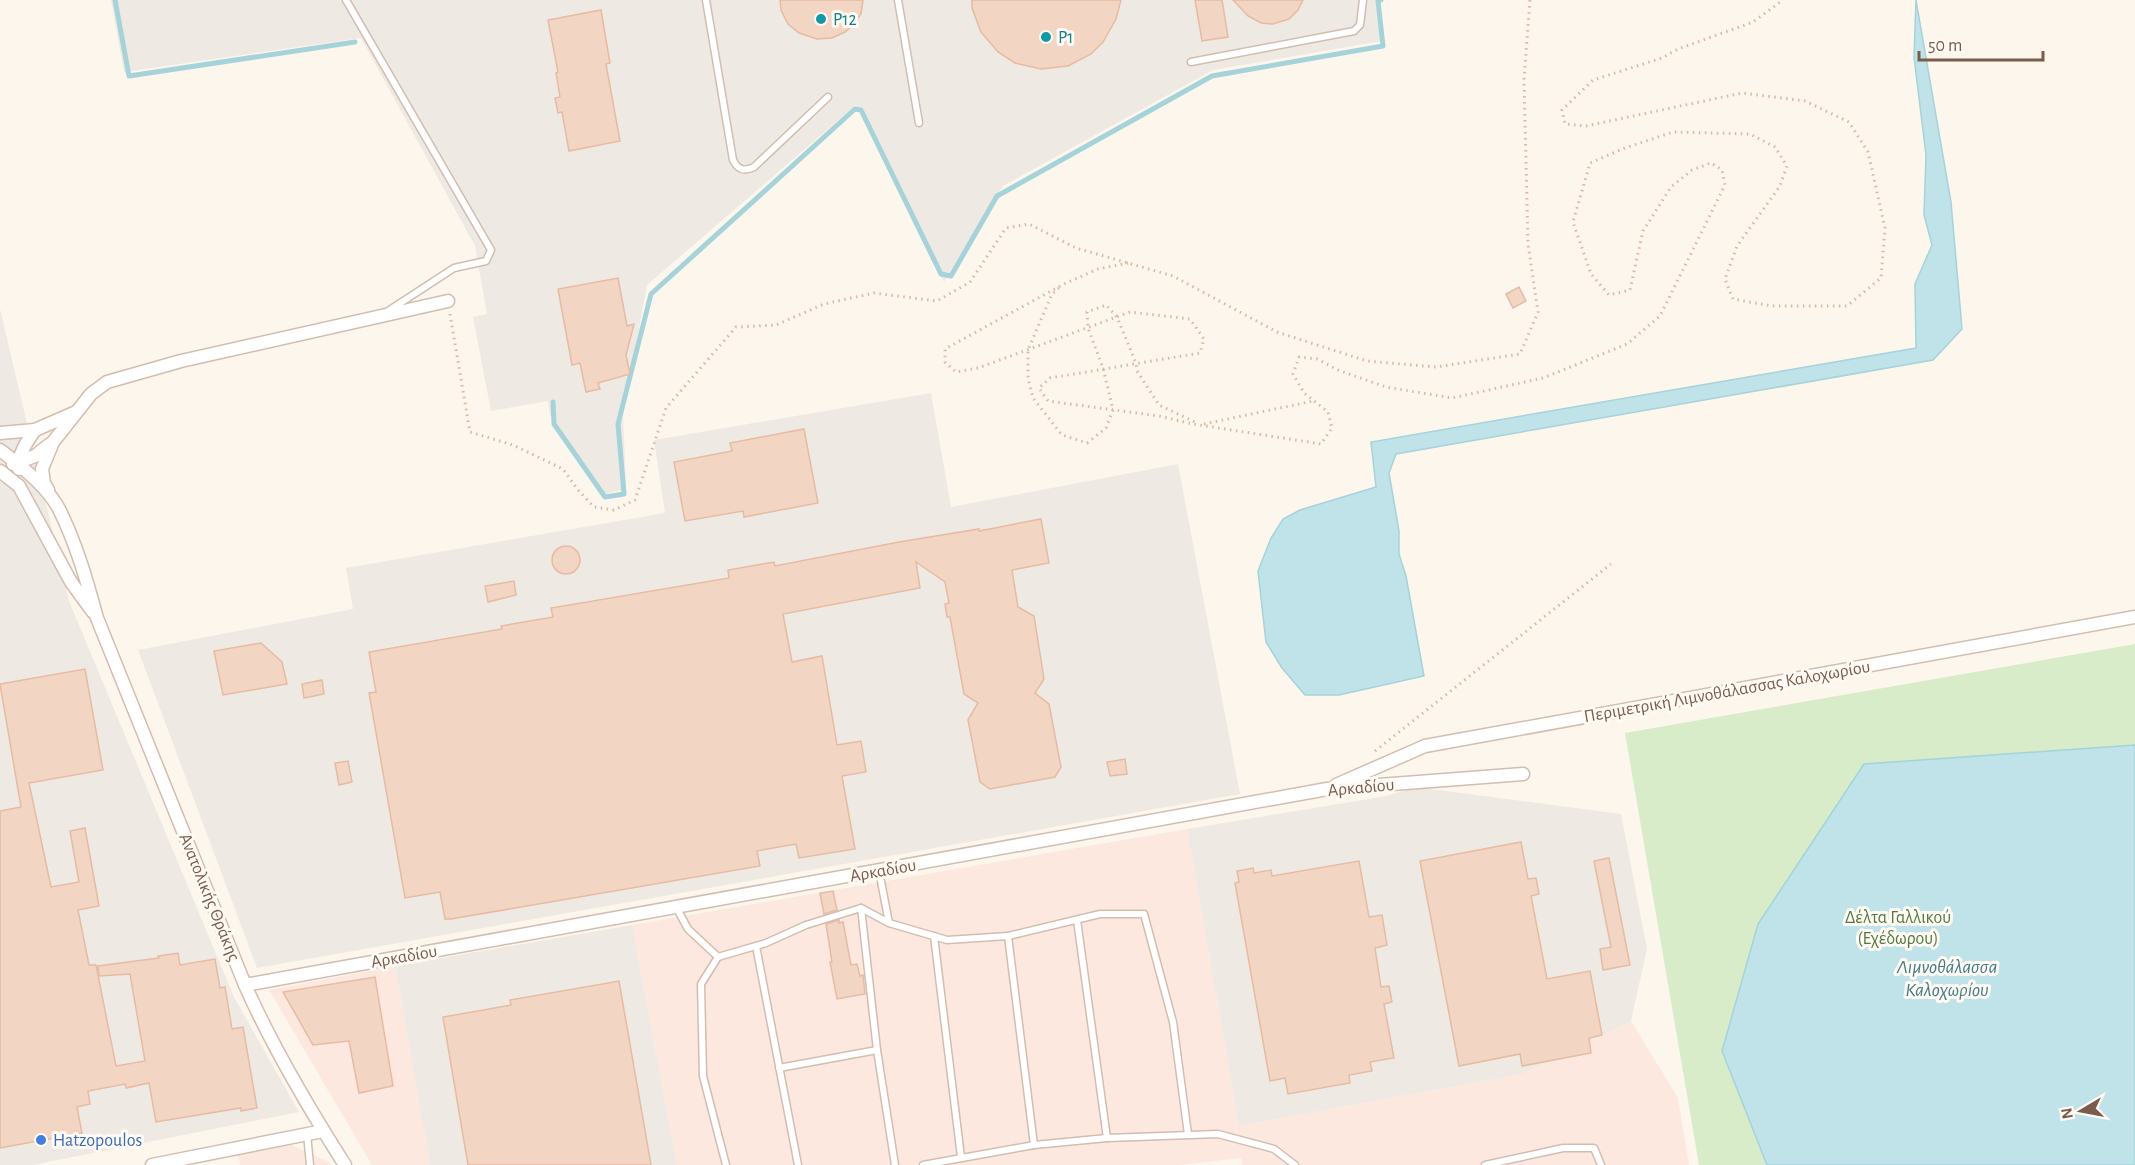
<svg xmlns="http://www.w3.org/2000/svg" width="2135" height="1165" viewBox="0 0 2135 1165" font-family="'Alegreya Sans',sans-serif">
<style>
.commercial{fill:#fde8e0}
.industrial{fill:#efe9e4}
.green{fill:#d8ecc9}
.water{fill:#bfe3e8;stroke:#a5d3da;stroke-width:1.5}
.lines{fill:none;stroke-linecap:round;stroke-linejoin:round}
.stream{stroke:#a5d3da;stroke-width:5}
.building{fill:#f3d5c3;stroke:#e6bba3;stroke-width:1.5}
.lane-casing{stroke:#d1beb0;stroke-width:9}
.street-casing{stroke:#d1beb0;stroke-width:15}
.path{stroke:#d9b8a5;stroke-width:3;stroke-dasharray:1.5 4.5;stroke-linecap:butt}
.lane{stroke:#fff;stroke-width:6}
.street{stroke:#fff;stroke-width:12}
.culture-dot{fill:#0f9aa8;stroke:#fffaf3;stroke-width:2}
.shop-dot{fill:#3f7fe0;stroke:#fffaf3;stroke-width:2}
.labels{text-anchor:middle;stroke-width:6;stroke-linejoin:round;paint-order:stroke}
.culture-label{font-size:18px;fill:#0d838f;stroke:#fffaf3;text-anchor:start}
.street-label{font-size:18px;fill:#7a5c4d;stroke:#fffaf3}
.park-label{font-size:18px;fill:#537a41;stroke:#fffaf3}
.shop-label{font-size:18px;fill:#366cbe;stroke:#fffaf3;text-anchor:start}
.water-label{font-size:20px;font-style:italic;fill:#437c86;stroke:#fffaf3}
</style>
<rect width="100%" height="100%" fill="#fdf6ec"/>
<g class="commercial">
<path d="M1187,829L1239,1126L1523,1074L1631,1021L1678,1098L1689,1165H1242L1241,1158L1181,1165H677L632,925Z"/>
<path d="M395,966L430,1165H372L269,990Z"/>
<path d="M289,1144L329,1162L330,1165H240L238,1154Z"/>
</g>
<g class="industrial">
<path d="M111,0H1379L1382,41L1213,70L1003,186L944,282L856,105L647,285L623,416L626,489L600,495L550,415L548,401L491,411L473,317L487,314L475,246L361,38L124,72Z"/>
<path d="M0,309L69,601L234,997L299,1112L33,1165H0Z"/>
<path d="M931,393L951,507L1178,464L1240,794L257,968L138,650L353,609L346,568L665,513L654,440Z"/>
<path d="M1415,787L1621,814L1647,949L1631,1021L1523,1074L1239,1126L1187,829L1387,796Z"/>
<path d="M632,925L677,1165H430L395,966Z"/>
</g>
<path class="green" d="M2135,644V1165H1699L1625,733Z"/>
<g class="water">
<path d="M1916,0L1951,202L1962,329L1933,360L1396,454L1389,473L1399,531V554L1406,576L1424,676L1339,695H1305L1282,668L1266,642L1258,571L1271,538L1283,519L1300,510L1376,487L1371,442L1916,348L1915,284L1932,245L1924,215L1926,155L1914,57Z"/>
<path d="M2135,745V1165H1767L1722,1051L1758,924L1864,764Z"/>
</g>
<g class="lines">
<g class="stream">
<path d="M115,0L129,76L355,42"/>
<path d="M553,402L554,424L605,497L624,494L618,424L651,294L855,109L861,110L941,274L951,276L997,196L1212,76L1383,46L1378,1L1381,0"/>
</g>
</g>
<g class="building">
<path d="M780,0H863L861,14L852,26L845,32L832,38L817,39L799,33L788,24L781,10Z"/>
<path d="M972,0H1121L1116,19L1103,42L1091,54L1068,66L1041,69L1015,63L998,52L981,32L972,8Z"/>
<path d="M1195,0H1222L1228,37L1202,41Z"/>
<path d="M1233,0H1303L1298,10L1289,19L1273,24L1261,23L1248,16Z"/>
<path d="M601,10L610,63L606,64L620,141L569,151L562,112L558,113L555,98L560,97L556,73L558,72L548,20Z"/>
<path d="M618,278L627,326L634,324L626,355L630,374L598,383L600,389L586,392L580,363L572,365L558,289Z"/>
<path d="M1519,287L1526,301L1513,308L1506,294Z"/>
<path d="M804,429L818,503L744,517L743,511L685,521L674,462L732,451L730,443Z"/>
<path d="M1041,519L1049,563L1012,570L1018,607L1034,616L1044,679L1035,693L1049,704L1061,767L1055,777L990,789L980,782L968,720L978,703L964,694L950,617H947L945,604L949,603L945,582L916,562L920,588L783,614L792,662L822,656L837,745L861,741L866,772L842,776L855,849L799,858L796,844L757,851L760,866L451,919H445L440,892L405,898L369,693L376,692L369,652L502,629L501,626L553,617L551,608L729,578L728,570L774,562L775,566L899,542L979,529V531Z"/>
<circle cx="566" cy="560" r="14"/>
<path d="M514,581L516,595L488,602L485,586Z"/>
<path d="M261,643L282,662L287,684L223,695L214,651Z"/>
<path d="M85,669L103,770L29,783L51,887L79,882L70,831L85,828L99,906L78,910L89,965H96L116,1066L145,1061L130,974L99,976L98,966L159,958L158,956L178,953L180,965L215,959L220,988L225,987L232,1029L243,1027L257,1108L241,1111V1108L156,1122L149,1083L126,1088L125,1084L88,1091L90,1104L77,1107L82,1133L0,1148V811L21,807L0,684Z"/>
<path d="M322,680L324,694L304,698L302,684Z"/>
<path d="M1125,759L1127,774L1110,776L1107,762Z"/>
<path d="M348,761L352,782L339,785L335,763Z"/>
<path d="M1521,842L1528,879L1536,878L1539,894L1531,896L1547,979L1590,971L1602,1035L1589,1038L1591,1053L1522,1066L1520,1054L1459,1066L1420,861Z"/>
<path d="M1609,858L1630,965L1603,970L1600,949L1611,947L1594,861Z"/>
<path d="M1359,861L1369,917L1382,915L1387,945L1375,948L1381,987L1389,986L1392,1002L1384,1004L1394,1058L1370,1062L1372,1071L1349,1075L1350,1083L1288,1094L1285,1078L1270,1081L1235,883L1239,882L1237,871L1253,868L1254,873L1271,870L1272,876Z"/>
<path d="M833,891L837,910L824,914L820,893Z"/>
<path d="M839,920V923L843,922L851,965L857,964L860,976L863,975L865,994L837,999L830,962H832L826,924Z"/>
<path d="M375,977L393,1086L359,1093L349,1041L313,1045L283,992Z"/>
<path d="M619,981L651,1165H468L443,1017L511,1005L510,1000Z"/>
</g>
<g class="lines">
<defs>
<g id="lane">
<path d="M346,0L491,250L486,261L454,268L388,311"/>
<path d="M706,0L733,160C738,170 744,172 754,167L828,97"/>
<path d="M898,0L919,123"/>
<path d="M1191,62L1354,31L1360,25L1363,0"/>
<path d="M879,871L889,923"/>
<path d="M676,907L688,929L718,957"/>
<path d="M861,908L877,1050L895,1165"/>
<path d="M1077,920L1107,1138"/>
<path d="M934,936L961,1157"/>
<path d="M1008,936L1034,1145"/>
<path d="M756,946L798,1165"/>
<path d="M779,1068L877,1050"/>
<path d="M307,1134L310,1165"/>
<path d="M726,1165L703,1076L701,984L718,957L766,943L806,925L861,908L889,923L947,940L1008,936L1100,914H1144L1173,1022L1188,1134"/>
<path d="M923,1165L1034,1145L1107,1138L1218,1134L1274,1149L1295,1165"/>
<path d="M1485,1165L1563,1148H1594L1601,1165"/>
</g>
<g id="street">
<path d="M0,433L35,430L74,413"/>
<path d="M0,450C19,464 48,488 59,509C76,543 87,581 97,618L245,985C273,1048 308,1107 345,1165"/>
<path d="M13,464L35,456L50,444"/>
<path d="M19,469C18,454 27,441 35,430"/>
<path d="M0,471L19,486L71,582L93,612"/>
<path d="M48,490L44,483L42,469L53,442L91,394L107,382L181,361L448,301"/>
<path d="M1336,785L1425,746L2135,617"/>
<path d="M245,985L1327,789L1523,774"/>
<path d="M152,1165L323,1131"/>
</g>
</defs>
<use href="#lane" class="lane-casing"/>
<use href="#street" class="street-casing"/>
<g class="path">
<path d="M1128,263L1098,269L1064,284L945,349V362L956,372L978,368L1130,312L1190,319L1204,339L1200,353L1050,378L1039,388L1048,401L1159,416L1193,424L1321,444L1332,428L1328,412L1304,393L1293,374L1299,357L1317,359L1338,370L1386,387L1452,398L1543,378L1627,344L1660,316L1725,185L1722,170L1711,163L1692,170L1671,187L1643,231L1630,290L1609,295L1591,274L1573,222L1590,163L1625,148L1673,132L1750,134L1775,147L1787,166L1780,186L1737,246L1725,279L1733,299L1772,306H1847L1881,278L1885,228L1868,152L1849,122L1805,101L1742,93L1586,126L1565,124L1562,110L1593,80L1662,58L1678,49L1753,22L1783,0"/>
<path d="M1059,288L1052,294L1028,350V378L1033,398L1062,435L1087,443L1106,428L1113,410L1103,368L1088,328L1087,312L1106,305L1117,317L1136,363L1137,371L1159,405L1195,422"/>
<path d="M450,314L470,432L513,445L563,469L578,490L594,507L614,510L635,500L666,408L736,327L776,325L824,304L874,293L937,301L970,282L1006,228L1029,224L1076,248L1173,276L1277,332L1367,361L1436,367L1520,354L1538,312L1528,244L1524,79L1530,0"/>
<path d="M1204,424L1313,401"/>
<path d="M1375,751L1611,564"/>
</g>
<use href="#lane" class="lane"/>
<use href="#street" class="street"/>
</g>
<g class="culture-dot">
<circle cx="821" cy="19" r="6"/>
<circle cx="1046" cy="37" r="6"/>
</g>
<circle class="shop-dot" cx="41" cy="1140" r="6"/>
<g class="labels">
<g class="culture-label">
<text x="833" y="25">P12</text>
<text x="1058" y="43">P1</text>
</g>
<g class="street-label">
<text transform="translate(1727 691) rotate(-10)" y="6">Περιμετρική Λιμνοθάλασσας Καλοχωρίου</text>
<text transform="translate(1361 787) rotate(-5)" y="6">Αρκαδίου</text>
<text transform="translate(883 870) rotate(-10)" y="6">Αρκαδίου</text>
<text transform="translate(210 897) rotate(68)" y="6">Ανατολικής Θράκης</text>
<text transform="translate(404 956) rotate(-10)" y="6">Αρκαδίου</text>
</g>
<g class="park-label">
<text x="1898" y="923">Δέλτα Γαλλικού<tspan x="1898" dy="21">(Εχέδωρου)</tspan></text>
</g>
<g class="shop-label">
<text x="53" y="1146">Hatzopoulos</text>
</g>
<g class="water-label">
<text x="1947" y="973">Λιμνοθάλασσα<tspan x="1947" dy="23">Καλοχωρίου</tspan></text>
</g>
</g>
<g transform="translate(2081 1111) rotate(260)" stroke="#fffaf3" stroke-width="4.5" paint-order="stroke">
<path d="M0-4.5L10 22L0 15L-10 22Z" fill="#7a5c4d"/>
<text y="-9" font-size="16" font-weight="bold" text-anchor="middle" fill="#7a5c4d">N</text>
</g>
<path d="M1919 51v9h124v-9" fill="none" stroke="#7a5c4d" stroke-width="3"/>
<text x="1928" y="51" font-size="18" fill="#7a5c4d" stroke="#fffaf3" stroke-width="4.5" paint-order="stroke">50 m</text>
</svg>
